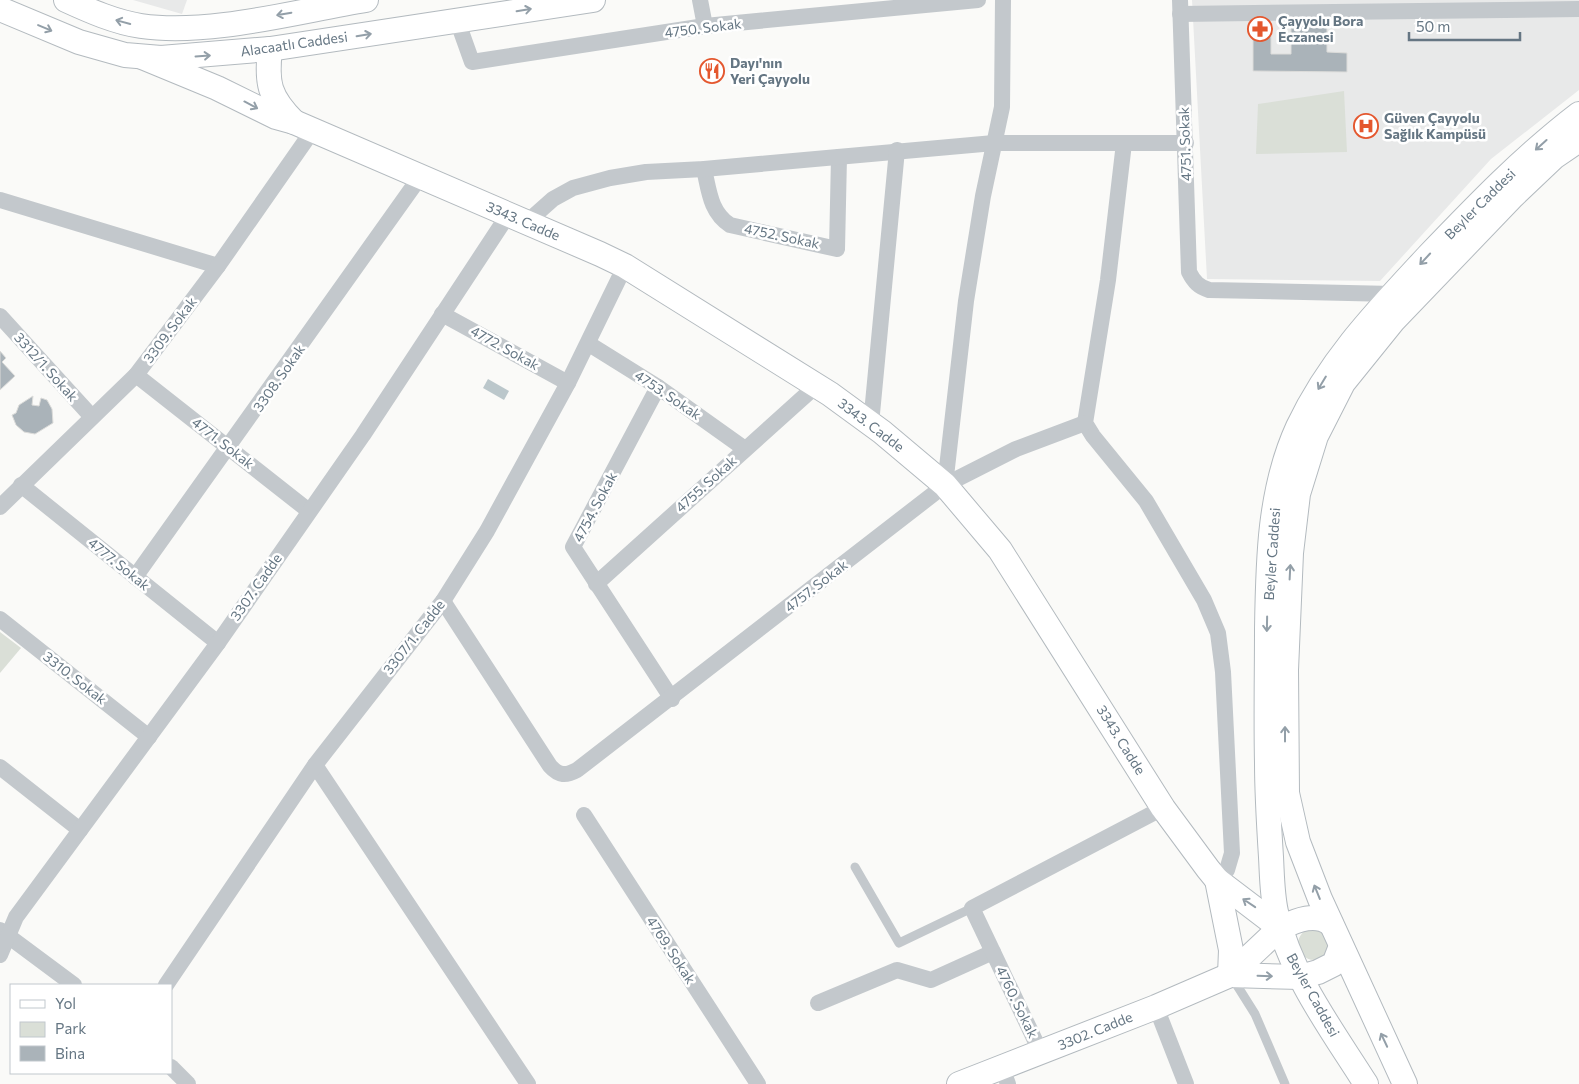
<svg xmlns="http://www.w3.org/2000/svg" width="1579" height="1084" viewBox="0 0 1579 1084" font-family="Commissioner,sans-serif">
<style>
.built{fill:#e8e9e9}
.green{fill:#dadfd7}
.water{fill:#bbc7cb}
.building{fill:#aab3b9;stroke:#dcdcda}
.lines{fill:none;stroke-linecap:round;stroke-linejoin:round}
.secondary-casing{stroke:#b3babf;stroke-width:26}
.lane{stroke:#c3c8cc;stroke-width:9}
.street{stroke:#c3c8cc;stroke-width:16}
.secondary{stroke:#fff;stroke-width:24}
.oneway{stroke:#939fa8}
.labels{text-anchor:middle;stroke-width:5;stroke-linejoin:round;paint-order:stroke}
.poi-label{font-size:14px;font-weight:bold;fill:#657683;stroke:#fff;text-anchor:start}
.street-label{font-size:14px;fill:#657683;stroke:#fff}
</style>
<rect width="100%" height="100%" fill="#fafaf8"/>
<g class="built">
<path d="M133,0H187L182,14Z"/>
<path d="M1192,0H1579V90L1491,159L1380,281L1207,279Z"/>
</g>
<g class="green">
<path d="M1344,91L1347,152L1256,154L1258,104Z"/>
<path d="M0,632L21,648L0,673Z"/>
<circle cx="1314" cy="944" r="16"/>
</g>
<path class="water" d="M488,379L509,391L504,400L483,388Z"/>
<g class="building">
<path d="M1291,25L1327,26V52L1347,53V72L1253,71V27H1271V54H1291Z"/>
<path d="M0,351L6,358L2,362L15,376L0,390Z"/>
<path d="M33,396L32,405L39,406L41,398L47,400L52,409L53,423L35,434L24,432L16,425L12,415L16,413L19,405Z"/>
</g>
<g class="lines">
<defs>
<g id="secondary">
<path d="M66,0C90,11 115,22 141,26C209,36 298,11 366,0"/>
<path d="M0,9L79,42L125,55L161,58L270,49L593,0"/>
<path d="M270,49C266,83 269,97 294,122"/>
<path d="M142,57L217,88L276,117L294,122L600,254L625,266L830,394L882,432L945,485L1000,550L1163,808L1208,869L1217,880L1280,928"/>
<path d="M1217,880L1231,950L1230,975"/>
<path d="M1230,975L1300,977L1318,972L1334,964L1341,946"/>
<path d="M959,1084L1156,1007L1230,975L1280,928C1297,920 1316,912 1331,924"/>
<path d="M1366,1084C1332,1030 1291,976 1276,912C1272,894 1272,875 1271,857C1269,826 1267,794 1267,763C1266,718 1267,674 1267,629C1268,561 1269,490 1298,427C1330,359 1379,309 1429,255C1476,206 1524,156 1579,114"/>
<path d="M1405,1084L1320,899L1298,842L1287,793L1286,670L1291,553L1298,494L1316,436L1343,383L1393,321L1513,196L1554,157L1579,140"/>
</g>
</defs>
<use href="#secondary" class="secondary-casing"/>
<g class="lane">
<path d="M855,867L899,943L972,908"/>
<path d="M1233,979L1255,1014L1285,1084"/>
</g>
<g class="street">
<path d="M700,0L705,26"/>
<path d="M1180,0L1189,272C1194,282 1199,287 1209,290L1393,294"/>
<path d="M1180,14L1579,9"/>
<path d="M457,20L472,62L705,26L978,0"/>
<path d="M1124,143L1108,280L1085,423L1093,436L1146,501L1204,600L1218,633L1223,672L1232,853L1227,870L1217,880"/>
<path d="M704,169C709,190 710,212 730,225L837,249L839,157"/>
<path d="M0,200L218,266"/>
<path d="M526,223L553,199L573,188L610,178L646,172L704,169L994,143H1186"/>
<path d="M442,314L568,383"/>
<path d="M0,316L92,417"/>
<path d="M589,344L658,387L745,449"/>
<path d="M136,375L309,511"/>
<path d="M658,387L573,547L672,699"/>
<path d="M871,424L897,150"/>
<path d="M21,485L218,643"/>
<path d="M945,485L966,301L983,196L1002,107L1003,0"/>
<path d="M0,507L136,375L218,266L313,130"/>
<path d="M135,577L420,177"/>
<path d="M596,584L817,385"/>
<path d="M443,601L550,766C559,776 566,776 577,770L945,485L1016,449L1085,423"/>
<path d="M0,619L149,737"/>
<path d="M315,765L528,1084"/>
<path d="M0,767L80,830"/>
<path d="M584,815L758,1084"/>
<path d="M0,930L74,985"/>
<path d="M0,955L16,917L218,643L363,435L508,215"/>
<path d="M166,985L315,765L443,601L487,531L568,383L625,266"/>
<path d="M818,1003L897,970L931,980L993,952"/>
<path d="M1156,1007L1186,1084"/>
<path d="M1041,1053L972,908L1163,808"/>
<path d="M171,1067L188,1084"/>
<path d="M1002,1068L1008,1084"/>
</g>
<use href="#secondary" class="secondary"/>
</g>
<defs><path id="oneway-shaft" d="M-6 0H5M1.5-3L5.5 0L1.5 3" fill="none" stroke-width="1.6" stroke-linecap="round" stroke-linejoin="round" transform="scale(1.25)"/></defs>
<g class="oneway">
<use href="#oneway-shaft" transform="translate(524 10) rotate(-9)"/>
<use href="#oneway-shaft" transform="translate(284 14) rotate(170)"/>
<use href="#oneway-shaft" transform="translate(123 22) rotate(-165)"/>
<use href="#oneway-shaft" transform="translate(45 28) rotate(23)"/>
<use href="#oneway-shaft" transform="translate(364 35) rotate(-9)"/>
<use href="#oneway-shaft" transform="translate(203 56) rotate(-4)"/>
<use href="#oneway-shaft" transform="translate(251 105) rotate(28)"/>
<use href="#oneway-shaft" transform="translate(1541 145) rotate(138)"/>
<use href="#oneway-shaft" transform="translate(1425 259) rotate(133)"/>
<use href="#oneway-shaft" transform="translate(1322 383) rotate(121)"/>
<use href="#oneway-shaft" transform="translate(1290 572) rotate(-87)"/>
<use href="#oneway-shaft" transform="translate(1267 624) rotate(91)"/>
<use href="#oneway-shaft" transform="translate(1285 734) rotate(-90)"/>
<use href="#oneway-shaft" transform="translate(1317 892) rotate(-112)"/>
<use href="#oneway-shaft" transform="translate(1249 903) rotate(-146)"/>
<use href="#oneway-shaft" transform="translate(1265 976) rotate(2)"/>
<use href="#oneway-shaft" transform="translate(1384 1040) rotate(-115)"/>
</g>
<defs>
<symbol id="pharmacy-ring" viewBox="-11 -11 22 22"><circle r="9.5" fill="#fff" stroke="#e4572e" stroke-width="1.5"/><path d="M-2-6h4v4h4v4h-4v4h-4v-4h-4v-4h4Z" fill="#e4572e"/></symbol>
<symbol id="restaurant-ring" viewBox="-11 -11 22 22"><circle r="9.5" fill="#fff" stroke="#e4572e" stroke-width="1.5"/><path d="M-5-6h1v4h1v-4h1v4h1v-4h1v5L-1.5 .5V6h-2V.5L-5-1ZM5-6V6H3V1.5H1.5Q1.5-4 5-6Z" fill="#e4572e"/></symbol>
<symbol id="hospital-ring" viewBox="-11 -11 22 22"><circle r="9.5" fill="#fff" stroke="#e4572e" stroke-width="1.5"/><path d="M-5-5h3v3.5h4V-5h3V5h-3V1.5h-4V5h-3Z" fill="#e4572e"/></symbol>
</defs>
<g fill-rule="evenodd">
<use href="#pharmacy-ring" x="1246" y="15" width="28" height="28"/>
<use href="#restaurant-ring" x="698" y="57" width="28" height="28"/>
<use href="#hospital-ring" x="1352" y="112" width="28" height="28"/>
</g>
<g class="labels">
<g class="poi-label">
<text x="1278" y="26">Çayyolu Bora<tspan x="1278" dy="16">Eczanesi</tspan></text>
<text x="730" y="68">Dayı'nın<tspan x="730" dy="16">Yeri Çayyolu</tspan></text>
<text x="1384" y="123">Güven Çayyolu<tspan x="1384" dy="16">Sağlık Kampüsü</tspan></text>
</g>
<g class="street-label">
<text transform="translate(703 28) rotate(-7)" y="5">4750. Sokak</text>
<text transform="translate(294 44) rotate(-8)" y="5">Alacaatlı Caddesi</text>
<text transform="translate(1185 144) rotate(-92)" y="5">4751. Sokak</text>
<text transform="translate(1480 204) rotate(-45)" y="5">Beyler Caddesi</text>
<text transform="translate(523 221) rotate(23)" y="5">3343. Cadde</text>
<text transform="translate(782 236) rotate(12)" y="5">4752. Sokak</text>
<text transform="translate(170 330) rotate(-53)" y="5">3309. Sokak</text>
<text transform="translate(505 348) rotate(29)" y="5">4772. Sokak</text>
<text transform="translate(46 367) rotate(48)" y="5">3312/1. Sokak</text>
<text transform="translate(279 378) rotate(-55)" y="5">3308. Sokak</text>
<text transform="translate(668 395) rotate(34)" y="5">4753. Sokak</text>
<text transform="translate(871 425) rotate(37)" y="5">3343. Cadde</text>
<text transform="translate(223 443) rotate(38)" y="5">4771. Sokak</text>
<text transform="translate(706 484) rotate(-42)" y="5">4755. Sokak</text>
<text transform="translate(595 507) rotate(-62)" y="5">4754. Sokak</text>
<text transform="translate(1272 554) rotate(-86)" y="5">Beyler Caddesi</text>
<text transform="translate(119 564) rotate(39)" y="5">4777. Sokak</text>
<text transform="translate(816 586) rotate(-38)" y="5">4757. Sokak</text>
<text transform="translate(256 587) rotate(-55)" y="5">3307. Cadde</text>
<text transform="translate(414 637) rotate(-52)" y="5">3307/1. Cadde</text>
<text transform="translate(75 678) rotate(38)" y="5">3310. Sokak</text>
<text transform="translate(1121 740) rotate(58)" y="5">3343. Cadde</text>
<text transform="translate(671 950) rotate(57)" y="5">4769. Sokak</text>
<text transform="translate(1313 995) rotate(61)" y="5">Beyler Caddesi</text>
<text transform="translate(1017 1002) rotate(64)" y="5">4760. Sokak</text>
<text transform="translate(1095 1031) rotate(-22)" y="5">3302. Cadde</text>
</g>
</g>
<rect x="10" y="984" width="162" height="90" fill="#ffffff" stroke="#c1c8cd"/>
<rect x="20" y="1000" width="25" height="8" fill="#ffffff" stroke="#c1c8cd"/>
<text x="55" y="1009" font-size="15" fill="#657683">Yol</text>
<rect x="20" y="1022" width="25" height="15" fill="#dadfd7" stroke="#c1c8cd"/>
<text x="55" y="1034" font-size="15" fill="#657683">Park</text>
<rect x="20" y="1046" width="25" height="15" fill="#aab3b9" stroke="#c1c8cd"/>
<text x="55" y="1059" font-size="15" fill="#657683">Bina</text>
<path d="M1409 32v8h111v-8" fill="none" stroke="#657683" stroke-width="2.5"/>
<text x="1416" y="32" font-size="15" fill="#657683" stroke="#ffffff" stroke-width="4" paint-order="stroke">50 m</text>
</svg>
